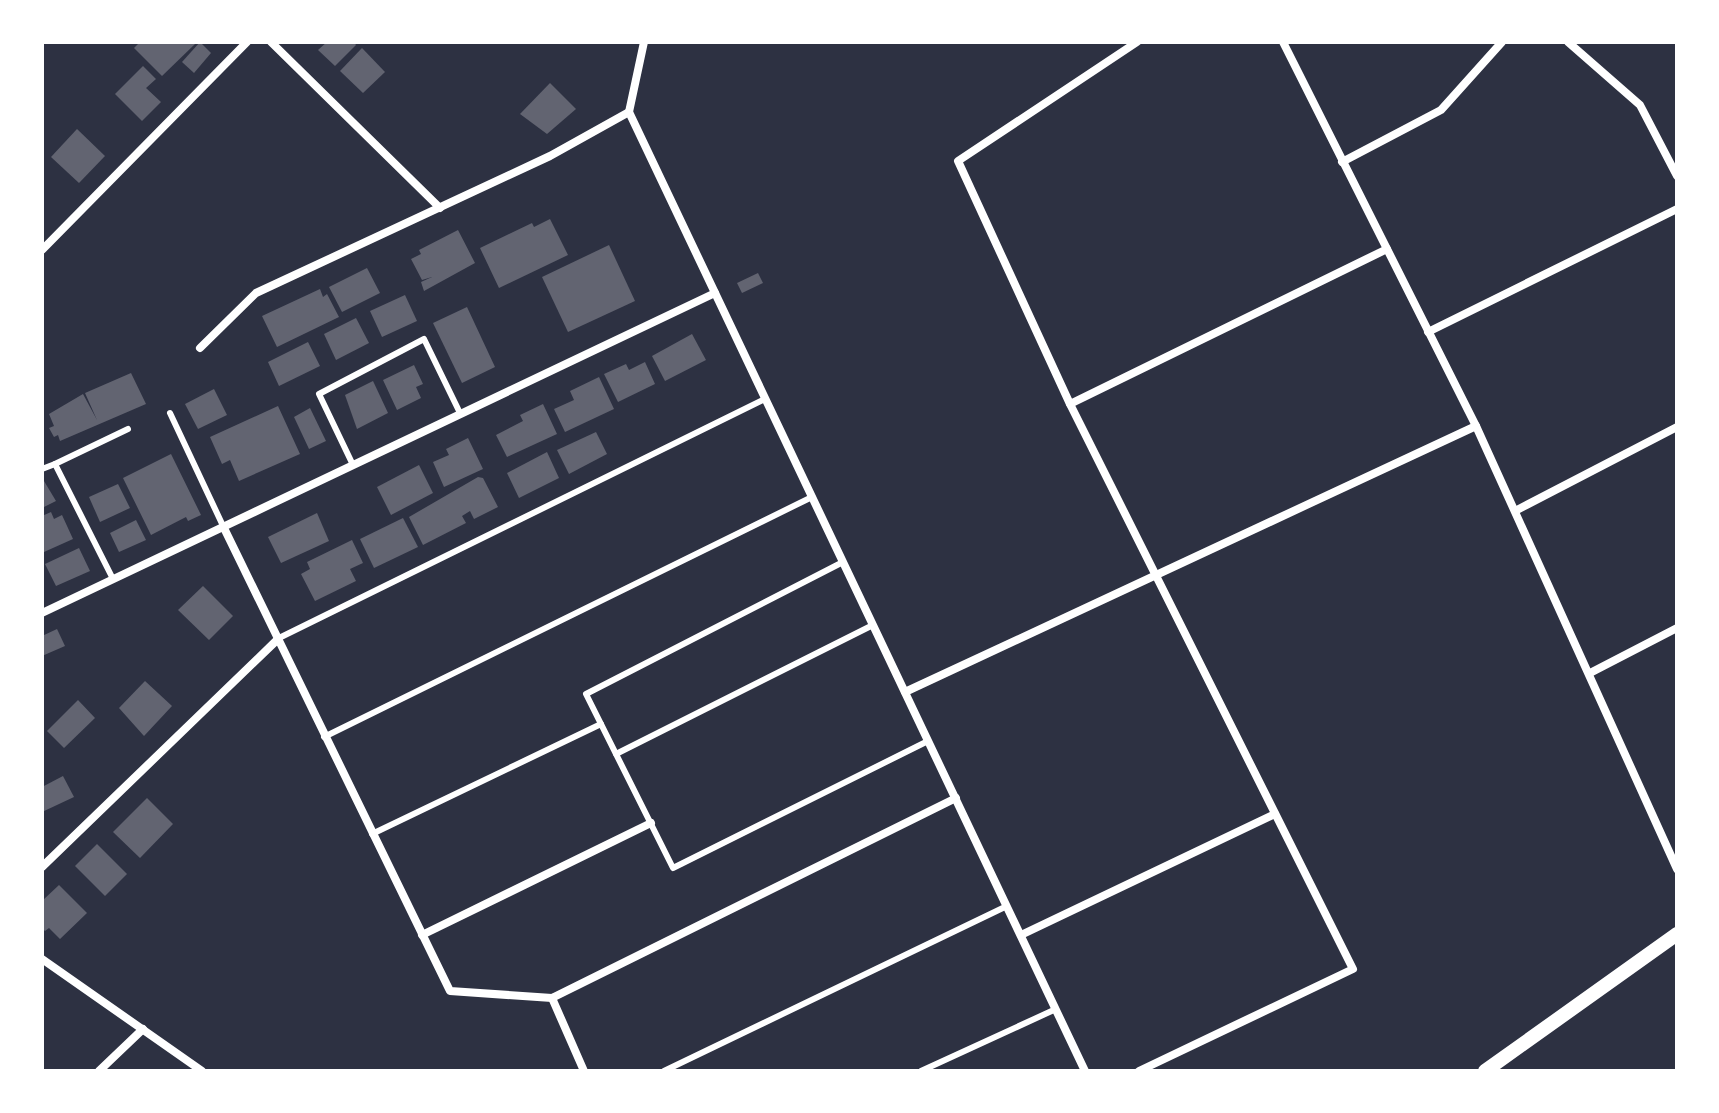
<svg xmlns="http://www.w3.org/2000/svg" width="1719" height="1113" viewBox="0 0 1719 1113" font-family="'Zilla Slab',serif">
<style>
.building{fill:#626471}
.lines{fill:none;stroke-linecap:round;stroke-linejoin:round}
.service{stroke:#fff;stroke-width:6}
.minor{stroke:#fff;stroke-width:8}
.tertiary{stroke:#fff;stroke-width:14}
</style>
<rect width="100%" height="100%" fill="#2d3142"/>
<g class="building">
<path d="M140,42H193L195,44L162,76L134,48Z"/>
<path d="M200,42L211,53L194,73L182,62Z"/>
<path d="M327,42H354L356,45L335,66L318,50Z"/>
<path d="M362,48L385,72L363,93L340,71Z"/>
<path d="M143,66L156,79L146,88L161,102L142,121L115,94Z"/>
<path d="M550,83L576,109L547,134L520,114Z"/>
<path d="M77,129L105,156L79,183L51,157Z"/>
<path d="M550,219L568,255L499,288L480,248L532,223L534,227Z"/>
<path d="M458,230L475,263L424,291L421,282L432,277L422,280L411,259L421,254L419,250Z"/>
<path d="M609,245L635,301L568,332L542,277Z"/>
<path d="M367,268L380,293L342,312L329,287Z"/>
<path d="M758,273L763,283L742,293L737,283Z"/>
<path d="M320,289L323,297L327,294L339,317L277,347L262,316Z"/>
<path d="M405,295L417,321L382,337L370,311Z"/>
<path d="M467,307L495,367L462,383L433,323Z"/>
<path d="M356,318L369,343L336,360L324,334Z"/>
<path d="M692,334L706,360L665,381L652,356Z"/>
<path d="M308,342L320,366L279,386L268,362Z"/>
<path d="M645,362L655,384L618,402L604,374L626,364L629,370Z"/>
<path d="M414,365L423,384L416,387L421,398L397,410L383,380Z"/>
<path d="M131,373L146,404L60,441L58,435L54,437L49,428L54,426L49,414L83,394L97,420L85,393Z"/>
<path d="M599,377L614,409L565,432L554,409L574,400L570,391Z"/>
<path d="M373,381L388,413L357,429L345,395Z"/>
<path d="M214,389L227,415L198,429L185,404Z"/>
<path d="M543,404L557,434L507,457L496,435L523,421L520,415Z"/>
<path d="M278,406L300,454L239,481L230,460L222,464L210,437Z"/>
<path d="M310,408L326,441L309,449L294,417Z"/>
<path d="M596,432L607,454L569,474L557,450Z"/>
<path d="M468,438L483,469L444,487L433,462L449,455L446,449Z"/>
<path d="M547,452L559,478L519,498L507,473Z"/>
<path d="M171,454L201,515L188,521L186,517L151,535L123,478Z"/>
<path d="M419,465L433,493L391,515L377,487Z"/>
<path d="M478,477L483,478L498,507L474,519L470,511L462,516L466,523L423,545L409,517Z"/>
<path d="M44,481L56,501L42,508V482Z"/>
<path d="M118,484L130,508L100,522L89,497Z"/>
<path d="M51,512L54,519L62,515L73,539L44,552L42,516Z"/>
<path d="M317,513L329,541L281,563L268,537Z"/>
<path d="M403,518L418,547L374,568L360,539Z"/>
<path d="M136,520L146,540L119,552L110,533Z"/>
<path d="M352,540L363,563L350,569L356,581L315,601L301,574L310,569L307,562Z"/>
<path d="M79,548L90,571L56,586L45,564Z"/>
<path d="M203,586L233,616L209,640L178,610Z"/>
<path d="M57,629L65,646L42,656V636Z"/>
<path d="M145,681L172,706L144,736L119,708Z"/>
<path d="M78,700L95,718L64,748L47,731Z"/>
<path d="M63,776L74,797L42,812V787Z"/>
<path d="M147,798L173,824L140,858L113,832Z"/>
<path d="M97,844L127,874L105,896L75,866Z"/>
<path d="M59,885L87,913L60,939L49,928L45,931L42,928V901Z"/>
</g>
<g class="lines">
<g class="service">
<path d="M170,413L224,528"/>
<path d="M55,464L128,429"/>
<path d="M353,465L319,394L424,339L460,413"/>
<path d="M42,469L55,464L113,579"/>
<path d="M843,562L586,694L673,868L928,741"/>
<path d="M277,639L765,399"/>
<path d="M324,737L812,497"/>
<path d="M616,754L873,625"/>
<path d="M372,834L601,724"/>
<path d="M664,1071L1007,906"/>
<path d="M921,1071L1056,1009"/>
</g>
<g class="minor">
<path d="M271,42L440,208"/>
<path d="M644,42L629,112L1085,1071"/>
<path d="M1137,42L958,161L1070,404L1353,969L1139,1071"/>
<path d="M1283,42L1476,426L1677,869"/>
<path d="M1568,42L1640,105L1677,176"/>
<path d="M1342,162L1441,110L1502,42"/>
<path d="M42,250L247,42"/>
<path d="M1428,332L1677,209"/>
<path d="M200,348L256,293L550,156L629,112"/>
<path d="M1070,404L1387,249"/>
<path d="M1515,511L1677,427"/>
<path d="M224,528L450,991L552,998L956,798"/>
<path d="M42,613L715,293"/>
<path d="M1590,673L1677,628"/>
<path d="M905,692L1476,426"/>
<path d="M42,867L277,640"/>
<path d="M422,935L651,823"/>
<path d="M1021,935L1275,814"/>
<path d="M42,959L202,1071"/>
<path d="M552,998L584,1071"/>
<path d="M99,1071L143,1029"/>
</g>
<path class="tertiary" d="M1485,1071L1677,934"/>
</g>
<rect width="1719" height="1113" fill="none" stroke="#ffffff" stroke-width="88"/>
</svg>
